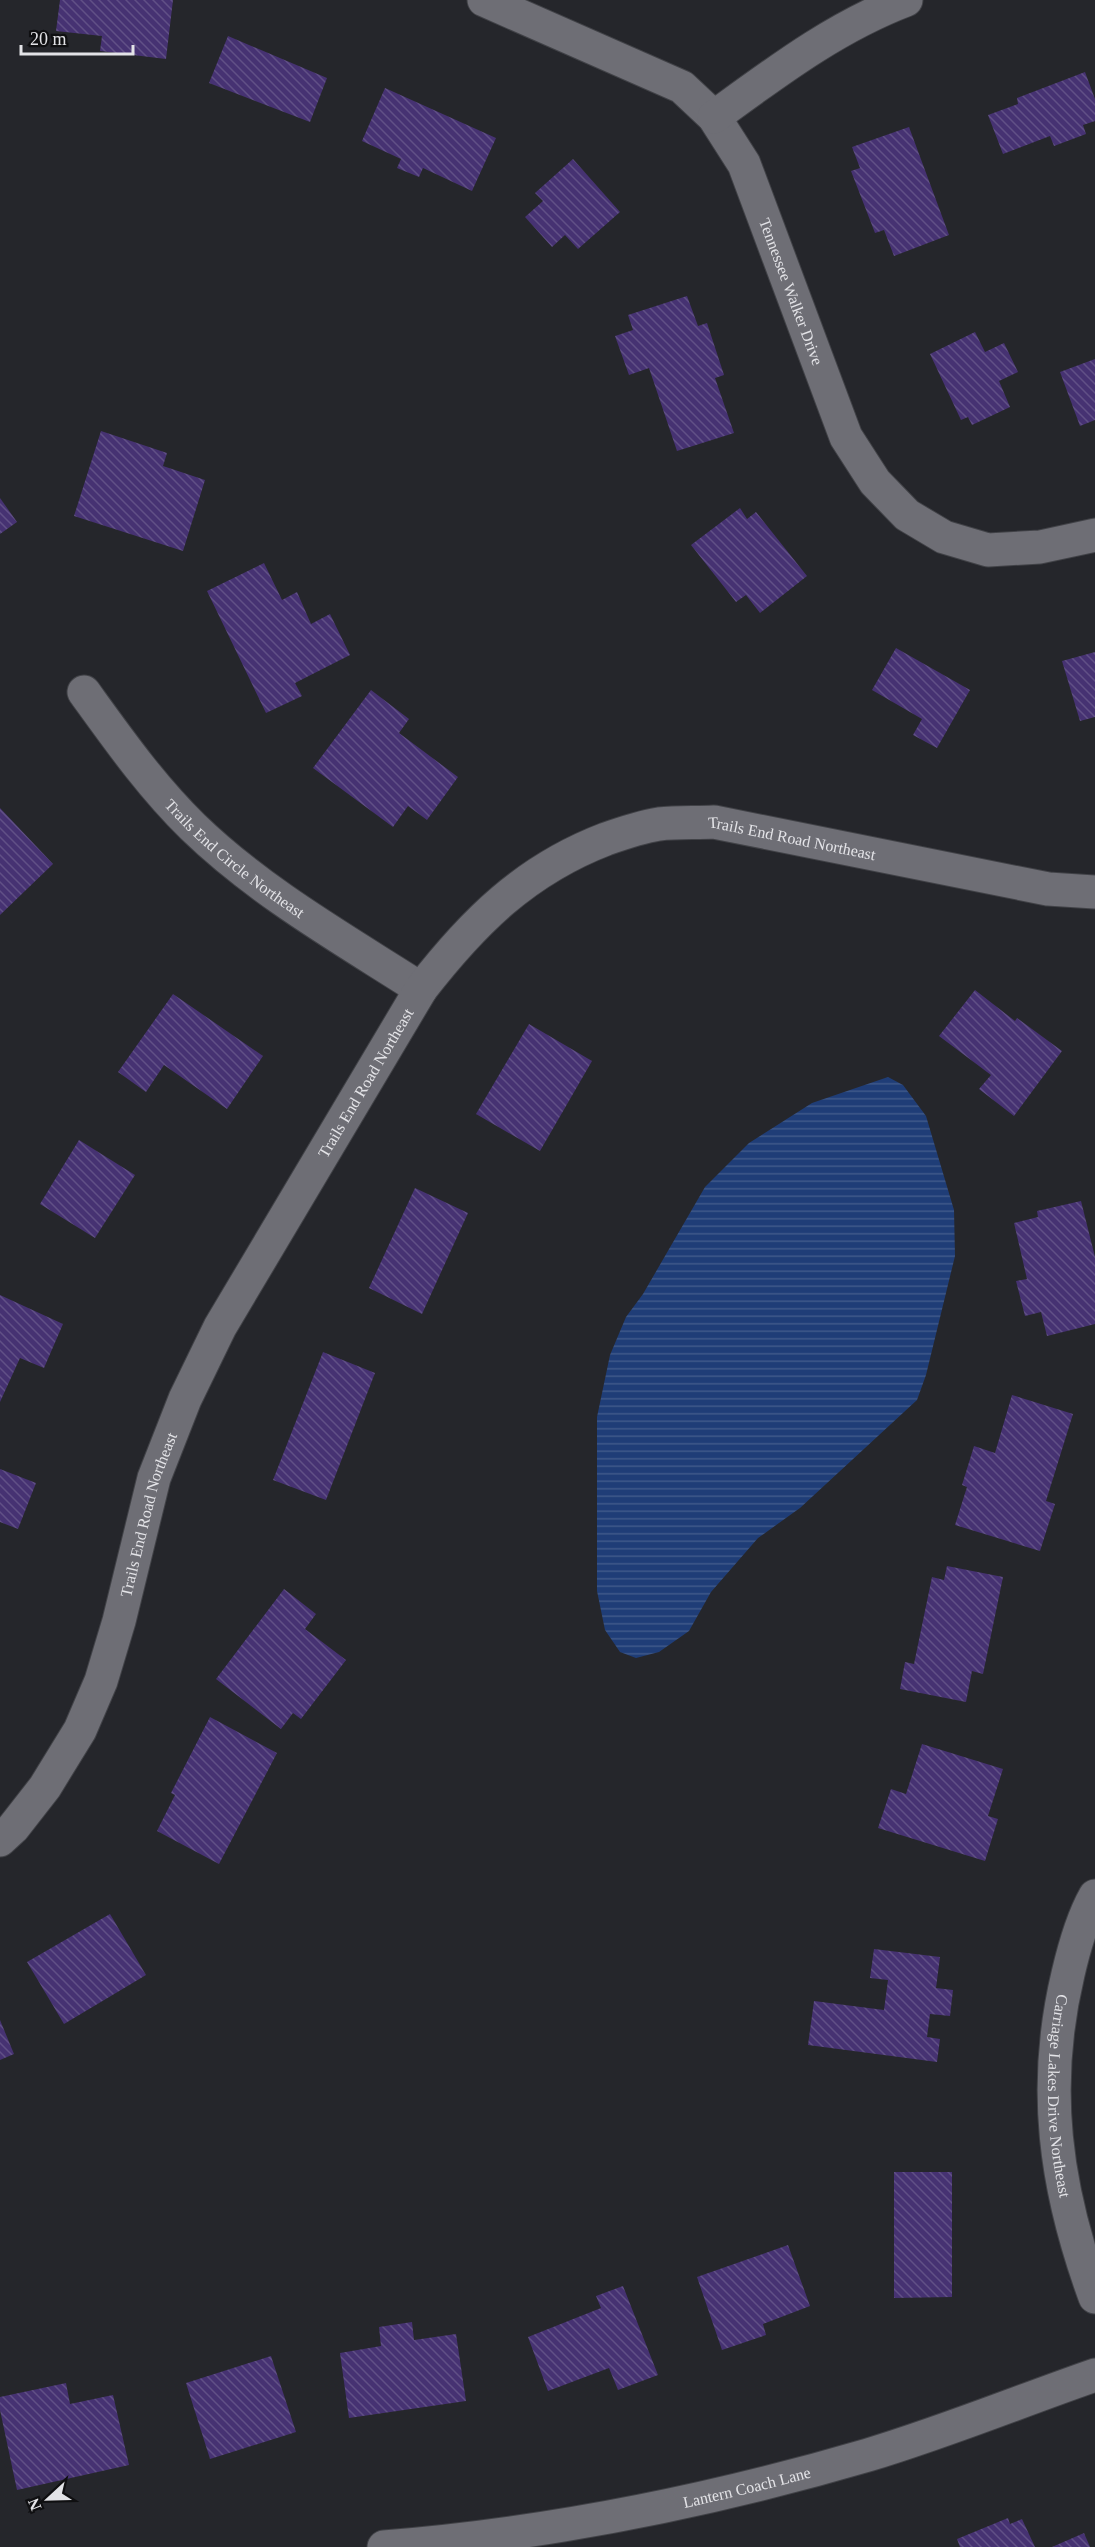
<svg xmlns="http://www.w3.org/2000/svg" width="1095" height="2547" viewBox="0 0 1095 2547" font-family="Georgia,serif">
<style>
.water{fill:url(#water-rules)}
.building{fill:url(#building-back-hatch)}
.lines{fill:none;stroke-linecap:round;stroke-linejoin:round}
.minor-casing{stroke:#414247;stroke-width:35}
.minor{stroke:#6e6e75;stroke-width:33}
.labels{text-anchor:middle;stroke-width:5;stroke-linejoin:round;paint-order:stroke}
.street-label{font-size:16px;fill:#e3e3e7;stroke:#0f0f11}
</style>
<defs>
<pattern id="water-rules" width="6" height="5" patternUnits="userSpaceOnUse" patternTransform="scale(1.5)"><rect width="6" height="5" fill="#1f3d77"/><path d="M0 2.5h6" fill="none" stroke="#3f598a"/></pattern>
<pattern id="building-back-hatch" width="6" height="6" patternUnits="userSpaceOnUse" patternTransform="scale(1.5)"><rect width="6" height="6" fill="#463272"/><path d="M-1 5l2 2M0 0l6 6M5-1l2 2" fill="none" stroke="#615086"/></pattern>
</defs>
<rect width="100%" height="100%" fill="#25262b"/>
<path class="water" d="M888,1077L903,1085L926,1116L954,1210L955,1256L926,1375L917,1400L800,1508L758,1538L711,1592L689,1631L659,1652L636,1658L620,1652L605,1630L597,1591V1417L610,1355L626,1317L643,1294L705,1187L749,1143L812,1103Z"/>
<g class="building">
<path d="M60,0H173L166,59L100,51L102,36L56,31Z"/>
<path d="M228,36L327,78L310,122L209,83Z"/>
<path d="M1085,72L1095,99V121L1083,125L1086,134L1054,146L1050,136L1003,154L988,115L1018,104L1017,98Z"/>
<path d="M385,88L496,138L472,191L423,168L419,177L397,168L401,159L362,141Z"/>
<path d="M909,127L949,235L894,256L884,230L875,233L851,171L860,168L852,147Z"/>
<path d="M573,159L620,212L578,249L565,235L552,247L525,217L543,201L535,193Z"/>
<path d="M687,296L698,326L707,323L724,375L715,378L734,433L677,451L649,368L629,375L615,336L633,330L628,315Z"/>
<path d="M975,332L985,352L1004,343L1018,372L999,381L1010,407L972,425L968,417L961,420L930,354Z"/>
<path d="M1095,359V420L1080,426L1060,372Z"/>
<path d="M101,431L167,453L163,466L205,480L183,551L74,516Z"/>
<path d="M0,498L17,522L0,534Z"/>
<path d="M740,508L747,519L756,512L807,576L760,613L746,595L736,602L691,545Z"/>
<path d="M264,563L282,600L297,592L311,624L330,614L350,655L295,683L302,696L266,713L207,591Z"/>
<path d="M896,648L970,690L937,748L913,735L922,719L872,690Z"/>
<path d="M1095,652V717L1080,721L1062,661Z"/>
<path d="M371,690L409,719L399,733L458,777L427,820L408,806L393,827L313,768Z"/>
<path d="M0,808L53,864L0,915Z"/>
<path d="M975,990L1015,1021L1017,1018L1062,1051L1014,1116L979,1089L991,1075L939,1036Z"/>
<path d="M173,994L263,1056L227,1109L164,1065L146,1092L118,1072Z"/>
<path d="M529,1024L592,1061L540,1151L476,1114Z"/>
<path d="M79,1140L135,1175L95,1238L40,1204Z"/>
<path d="M415,1188L468,1213L422,1314L369,1288Z"/>
<path d="M1081,1201L1095,1257V1324L1047,1336L1041,1312L1025,1316L1016,1281L1027,1279L1014,1223L1038,1217L1037,1211Z"/>
<path d="M0,1295L63,1324L44,1368L20,1358L0,1402Z"/>
<path d="M323,1352L375,1373L326,1500L273,1480Z"/>
<path d="M1012,1395L1073,1414L1046,1501L1055,1504L1040,1551L955,1525L967,1487L962,1485L974,1446L995,1453Z"/>
<path d="M0,1469L36,1483L18,1529L0,1522Z"/>
<path d="M947,1566L1003,1577L983,1674L972,1671L966,1702L900,1689L905,1662L914,1664L932,1577L944,1580Z"/>
<path d="M284,1589L316,1614L305,1629L346,1660L301,1719L293,1713L281,1729L216,1679Z"/>
<path d="M210,1717L277,1753L219,1864L157,1831L175,1795L171,1793Z"/>
<path d="M922,1744L1003,1769L988,1816L998,1819L985,1861L878,1828L891,1789L906,1794Z"/>
<path d="M110,1914L146,1975L64,2024L27,1962Z"/>
<path d="M874,1949L940,1957L936,1988L953,1990L950,2016L930,2014L927,2037L940,2039L937,2062L808,2045L814,2001L884,2010L888,1980L870,1978Z"/>
<path d="M0,2020L14,2054L0,2060Z"/>
<path d="M894,2172H952V2297L894,2298Z"/>
<path d="M788,2245L810,2306L763,2324L766,2335L722,2350L697,2277Z"/>
<path d="M623,2286L658,2375L618,2390L609,2368L548,2391L528,2337L601,2308L596,2296Z"/>
<path d="M412,2322L414,2340L456,2334L466,2401L349,2418L340,2353L381,2346L379,2327Z"/>
<path d="M271,2356L296,2432L210,2459L186,2383Z"/>
<path d="M66,2383L70,2404L113,2395L129,2465L17,2490L0,2410V2397Z"/>
<path d="M1008,2518L1010,2524L1022,2519L1035,2547H960L957,2539Z"/>
<path d="M1084,2533L1090,2547H1052Z"/>
</g>
<g class="lines">
<defs>
<g id="minor">
<path id="s1" d="M484,0L682,87L714,117L744,164L846,437L875,482L907,515L944,537L988,550L1040,547L1095,535"/>
<path d="M714,117C776,72 835,27 906,0"/>
<path id="s2" d="M84,692C118,739 151,786 193,827C260,892 343,939 421,989"/>
<path id="s3" d="M0,1840L13,1828L45,1787L80,1730L101,1681L119,1621L154,1478L185,1399L220,1327L421,989C473,922 525,870 606,839C623,833 641,827 659,824C677,822 696,823 714,822L1048,889L1095,892"/>
<path id="s4" d="M1095,1896C1082,1919 1074,1948 1068,1974C1041,2087 1055,2188 1095,2297"/>
<path id="s5" d="M384,2547C547,2534 711,2501 868,2455C945,2432 1020,2401 1095,2375"/>
</g>
</defs>
<use href="#minor" class="minor-casing"/>
<use href="#minor" class="minor"/>
</g>
<g class="labels">
<g class="street-label">
<text dy="6" stroke="none"><textPath href="#s1" startOffset="452">Tennessee Walker Drive</textPath></text>
<text dy="6" stroke="none"><textPath href="#s3" startOffset="1389">Trails End Road Northeast</textPath></text>
<text dy="6" stroke="none"><textPath href="#s2" startOffset="226">Trails End Circle Northeast</textPath></text>
<text dy="6" stroke="none"><textPath href="#s3" startOffset="849">Trails End Road Northeast</textPath></text>
<text dy="6" stroke="none"><textPath href="#s3" startOffset="363">Trails End Road Northeast</textPath></text>
<text dy="6" stroke="none"><textPath href="#s4" startOffset="206">Carriage Lakes Drive Northeast</textPath></text>
<text dy="6" stroke="none"><textPath href="#s5" startOffset="368">Lantern Coach Lane</textPath></text>
</g>
</g>
<g transform="translate(48 2499) rotate(248)" stroke="#0f0f11" stroke-width="4.5" paint-order="stroke">
<path d="M0-4.5L10 22L0 15L-10 22Z" fill="#e3e3e7"/>
<text y="-9" font-size="16" font-weight="bold" text-anchor="middle" fill="#e3e3e7">N</text>
</g>
<path d="M21 45v9h112v-9" fill="none" stroke="#e3e3e7" stroke-width="3"/>
<text x="30" y="45" font-size="18" fill="#e3e3e7" stroke="#0f0f11" stroke-width="4.5" paint-order="stroke">20 m</text>
</svg>
